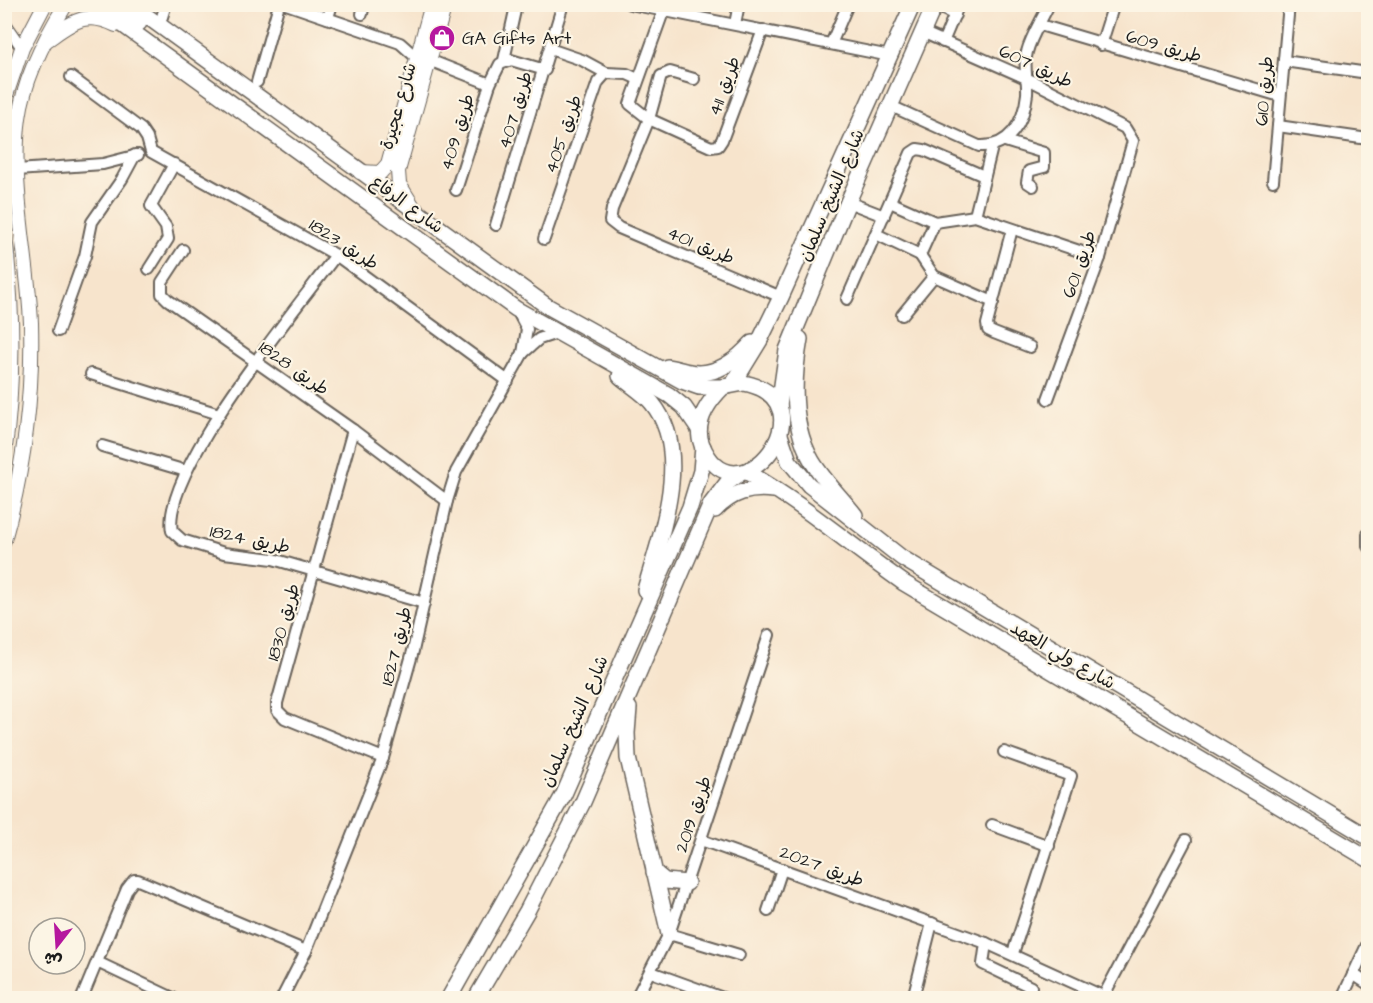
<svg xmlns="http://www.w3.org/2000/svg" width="1373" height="1003" viewBox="0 0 1373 1003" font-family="'Architects Daughter','Playpen Sans Arabic',sans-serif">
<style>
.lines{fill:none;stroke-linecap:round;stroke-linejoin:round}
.street-casing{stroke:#69625a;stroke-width:14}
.secondary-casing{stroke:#69625a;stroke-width:16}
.primary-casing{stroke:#69625a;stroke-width:18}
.street{stroke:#fff;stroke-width:10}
.secondary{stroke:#fff;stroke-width:14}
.primary{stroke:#fff;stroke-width:15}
.labels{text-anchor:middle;stroke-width:4.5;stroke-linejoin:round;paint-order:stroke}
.poi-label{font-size:18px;fill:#1c1c1c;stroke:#fcf5e5;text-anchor:start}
.street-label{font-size:18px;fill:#1c1c1c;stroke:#fcf5e5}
</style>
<rect width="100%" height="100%" fill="#fcf5e5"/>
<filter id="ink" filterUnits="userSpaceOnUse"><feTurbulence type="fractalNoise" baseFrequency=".0167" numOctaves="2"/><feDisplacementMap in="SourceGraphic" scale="12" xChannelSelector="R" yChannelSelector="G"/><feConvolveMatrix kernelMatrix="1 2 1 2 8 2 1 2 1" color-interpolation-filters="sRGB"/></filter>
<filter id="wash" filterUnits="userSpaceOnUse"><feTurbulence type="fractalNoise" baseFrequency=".008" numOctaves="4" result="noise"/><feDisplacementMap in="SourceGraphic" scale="24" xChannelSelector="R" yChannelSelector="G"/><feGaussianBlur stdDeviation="1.35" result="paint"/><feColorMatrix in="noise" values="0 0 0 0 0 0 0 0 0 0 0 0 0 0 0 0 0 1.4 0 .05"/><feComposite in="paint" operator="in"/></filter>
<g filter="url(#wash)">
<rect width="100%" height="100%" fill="#f7e4cc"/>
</g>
<g filter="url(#ink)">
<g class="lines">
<defs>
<g id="street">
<path d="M286,4L400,43L417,58"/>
<path d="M630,4L890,56"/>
<path d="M666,4L630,104L649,119L711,147L718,146L722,140L763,30"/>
<path d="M935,5L955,15"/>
<path d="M362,14L364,4"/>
<path d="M162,17L166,4"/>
<path d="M328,18L332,4"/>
<path d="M4,22L22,48"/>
<path d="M735,24L739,4"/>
<path d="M1040,25L1280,96"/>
<path d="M922,32L1026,78L1125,128L1133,141L1100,258L1048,399"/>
<path d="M943,42L959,4"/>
<path d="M831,44L848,4"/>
<path d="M1101,45L1114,4"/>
<path d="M550,49L582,60L606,73"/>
<path d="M429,60L490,84"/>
<path d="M504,60L516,6"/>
<path d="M1284,61L1368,73"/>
<path d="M4,65L14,68"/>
<path d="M71,77L141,129L147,138L151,152L336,255L508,381"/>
<path d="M694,79L670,72L661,76L649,119L612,209L610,221L619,228L781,297"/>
<path d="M257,82L279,4"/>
<path d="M891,106L979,146C1009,148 1024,123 1027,94C1028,80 1023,66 1027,52C1031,36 1042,20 1049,4"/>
<path d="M1278,126L1368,139"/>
<path d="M1005,141L1044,153V167L1029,171L1027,182L1033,186"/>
<path d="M17,170L103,164L138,155"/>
<path d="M1273,181L1289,4"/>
<path d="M456,190L490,84L500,64L511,60L545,70"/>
<path d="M848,202L884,216"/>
<path d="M890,202L935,222L975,216L1100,258"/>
<path d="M975,216L992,147"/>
<path d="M935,222L920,255L934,276L993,302"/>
<path d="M496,225L563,4"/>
<path d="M1012,229L987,324L988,330L994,333L1030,347"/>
<path d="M876,234L920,255"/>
<path d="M544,239L598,82L606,73L627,74L638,79"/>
<path d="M183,250L162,282V294L168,300L353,430L447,501"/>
<path d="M336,255C298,307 160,471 172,531L182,540L224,553L273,559L424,603"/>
<path d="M149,269L168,239L166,227L151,206L174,164"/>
<path d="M847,299L911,153L917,149L924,150L984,176"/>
<path d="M518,312L527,329L523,353L539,339L557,333"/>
<path d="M902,315L934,276"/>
<path d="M58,331L85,256L92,222L122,179L135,155"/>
<path d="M91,374L219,414"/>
<path d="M353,430L277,703V710L285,718L383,758"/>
<path d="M102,446L186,471"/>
<path d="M1368,534V546"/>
<path d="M1004,752L1071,776L1013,953"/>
<path d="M992,825L1049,846"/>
<path d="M701,840L986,943L1107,998"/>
<path d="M768,911L782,869"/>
<path d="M669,934L739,955"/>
<path d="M986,943L983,964L1031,987"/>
<path d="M97,962L173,998"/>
<path d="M651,972L723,998"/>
<path d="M1353,974L1368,984"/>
<path d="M1103,997L1186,840"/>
<path d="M82,998L127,889L134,880H138L306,951"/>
<path d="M282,998L306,951L383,758L413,651L447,501L456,472L523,353"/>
<path d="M636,998L669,934L769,635"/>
<path d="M913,998L932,923"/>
<path d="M1342,998L1368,943"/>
</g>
<g id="secondary">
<path d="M47,40C73,22 85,10 116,25"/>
<path d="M4,101L22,48L45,4"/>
<path d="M360,172L380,173L388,164L432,4"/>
<path d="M412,205L399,184L398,171L445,4"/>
<path d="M4,227C13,303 15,379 4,455"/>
<path d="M4,540C24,469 33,397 31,323C28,257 10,182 19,118C24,78 45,38 66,4"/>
</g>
<g id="primary">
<path d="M94,4L516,309L669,395L684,407L699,429"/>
<path d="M113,4L139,23"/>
<path d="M130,4L547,306L682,381L699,387H723"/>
<path d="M800,339C793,378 791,425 812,461C824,481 841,497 855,515"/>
<path d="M667,367C675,368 682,371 690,372C715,377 736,361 752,343"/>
<path d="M620,376C630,385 643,392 652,403C693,453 660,536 645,590"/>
<path d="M744,383C835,401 737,528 702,445C693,423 708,402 723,387Z"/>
<path d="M733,384L760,340L781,297L913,4"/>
<path d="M779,406L787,350L848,202L935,4"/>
<path d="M780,435L789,461L809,485L902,558L1368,837"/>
<path d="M747,472C803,504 851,546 904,583L1368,859"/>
<path d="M715,510C732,492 750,487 774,490"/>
<path d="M629,708L627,733L628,758L669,934"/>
<path d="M654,872L665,881L687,883"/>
<path d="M449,998L564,794L690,507L701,471L703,447"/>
<path d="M476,998L527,911L583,802L711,504L727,483L741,473"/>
</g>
</defs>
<use href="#street" class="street-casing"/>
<use href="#secondary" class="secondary-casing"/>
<use href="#primary" class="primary-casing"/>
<use href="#street" class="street"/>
<use href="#secondary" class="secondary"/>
<use href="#primary" class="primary"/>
</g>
</g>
<defs>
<symbol id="shop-disc" viewBox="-11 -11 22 22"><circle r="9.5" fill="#b5179e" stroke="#fcf5e5"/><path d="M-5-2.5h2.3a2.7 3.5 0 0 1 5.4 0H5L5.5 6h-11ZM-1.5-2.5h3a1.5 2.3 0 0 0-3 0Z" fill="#fff"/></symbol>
</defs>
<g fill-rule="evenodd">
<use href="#shop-disc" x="427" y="23" width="30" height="30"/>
</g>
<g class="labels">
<g class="poi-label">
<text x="462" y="44">GA Gifts Art</text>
</g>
<g class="street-label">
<text transform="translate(1164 46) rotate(16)" y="6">طريق 609</text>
<text transform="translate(1036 66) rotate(25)" y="6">طريق 607</text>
<text transform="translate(724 86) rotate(-70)" y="6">طريق 411</text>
<text transform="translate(1264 91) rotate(-85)" y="6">طريق 610</text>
<text transform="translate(398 106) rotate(-74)" y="6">شارع عجيرة</text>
<text transform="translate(515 110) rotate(-73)" y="6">طريق 407</text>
<text transform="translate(457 132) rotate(-73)" y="6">طريق 409</text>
<text transform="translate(563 134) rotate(-71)" y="6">طريق 405</text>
<text transform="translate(831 195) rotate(-67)" y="6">شارع الشيخ سلمان</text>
<text transform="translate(407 204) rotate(36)" y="6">شارع الرفاع</text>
<text transform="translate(344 244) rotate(33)" y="6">طريق 1823</text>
<text transform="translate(701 245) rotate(23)" y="6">طريق 401</text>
<text transform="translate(1079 264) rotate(-71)" y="6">طريق 601</text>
<text transform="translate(294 368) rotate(35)" y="6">طريق 1828</text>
<text transform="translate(250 539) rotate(12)" y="6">طريق 1824</text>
<text transform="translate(283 622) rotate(-74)" y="6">طريق 1830</text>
<text transform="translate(396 646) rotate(-76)" y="6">طريق 1827</text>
<text transform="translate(1063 655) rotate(30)" y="6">شارع ولي العهد</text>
<text transform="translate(574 721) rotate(-66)" y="6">شارع الشيخ سلمان</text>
<text transform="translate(693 814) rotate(-71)" y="6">طريق 2019</text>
<text transform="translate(822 866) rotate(20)" y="6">طريق 2027</text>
</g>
</g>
<rect width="1373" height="1003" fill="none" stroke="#fcf5e5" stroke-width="24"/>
<g transform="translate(57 946) rotate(197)"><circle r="28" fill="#fcf5e5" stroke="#a29e95" stroke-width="1.5"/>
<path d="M0-4.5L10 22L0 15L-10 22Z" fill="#b5179e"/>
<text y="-9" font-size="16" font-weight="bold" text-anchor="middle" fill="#1c1c1c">ش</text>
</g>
</svg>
